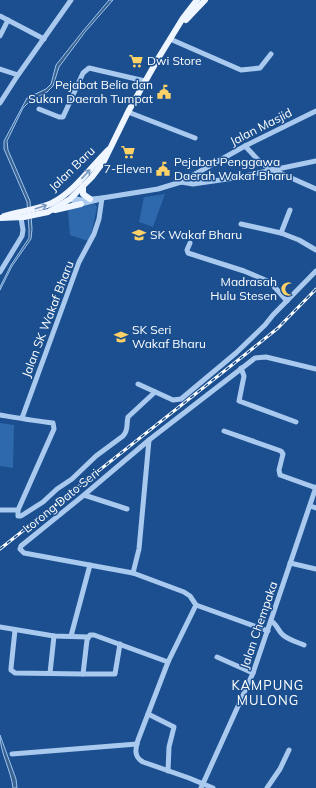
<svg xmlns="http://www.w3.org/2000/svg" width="316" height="788" viewBox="0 0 316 788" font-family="Mulish,sans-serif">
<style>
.green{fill:#2e69ad}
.water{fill:#3c6290;stroke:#9cc4f0}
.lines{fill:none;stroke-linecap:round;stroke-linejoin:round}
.minor{stroke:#a9c9ee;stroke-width:5}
.major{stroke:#f0f6ff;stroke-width:6}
.rail-casing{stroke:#fff;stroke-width:3}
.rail{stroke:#1b4f8f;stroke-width:1.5;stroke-dasharray:4.5;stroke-linecap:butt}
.oneway{stroke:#7b9ac1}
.labels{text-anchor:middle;stroke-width:3;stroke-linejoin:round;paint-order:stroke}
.poi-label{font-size:12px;fill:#fff;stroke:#1b4f8f;text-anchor:start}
.street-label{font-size:12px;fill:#fff;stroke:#1b4f8f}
.neighbourhood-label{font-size:13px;letter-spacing:1px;fill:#fff;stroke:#1b4f8f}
</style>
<rect width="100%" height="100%" fill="#1b4f8f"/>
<g class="green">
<path d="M165,194L153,227L139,222L144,197Z"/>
<path d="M95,204L97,207L92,231L88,241L70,235L68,210Z"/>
<path d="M0,423L14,425L13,468L0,466Z"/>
</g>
<g class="water">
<path d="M109,0H113L85,32L59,67L53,86L47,92L29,102L23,108L7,141L8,150L30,201L32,229L31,239L12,266L0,290V287L11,265L29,238V229L27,202L4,149V141L27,98L46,89L51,84L56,65L83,31Z"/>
<path d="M0,735L16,779L17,788H13C11,770 0,753 0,735Z"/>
</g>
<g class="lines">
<g class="minor">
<path d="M0,16L44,39"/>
<path d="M0,36L8,20"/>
<path d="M170,39L241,70L260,68L271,54"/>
<path d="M0,69L18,75"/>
<path d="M0,103L18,75L71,0"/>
<path d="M39,109L59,117H63L83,73L89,68L145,81"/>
<path d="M128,112L195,138"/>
<path d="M245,146L261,163L271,169L316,189"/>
<path d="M181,182L193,184L234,178L316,161"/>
<path d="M74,196L76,199L82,200L102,198L158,189L181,182L245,146L316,111"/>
<path d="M70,199L81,204L97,200"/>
<path d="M241,224L281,233L299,240L316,250"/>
<path d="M281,233L290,210"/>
<path d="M190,243L187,250L188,253L244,271L270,282L287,301"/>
<path d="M0,272L22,236L23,230L21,218"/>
<path d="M241,368L244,376L239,401L296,422"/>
<path d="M138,384L173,400L181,399L236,353L265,325L273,315L316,271"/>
<path d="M0,415C18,418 35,421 53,423L54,429L18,510V516H21L43,502L57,489L72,479L96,456L123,436C129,430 126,424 128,417L155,392"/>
<path d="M22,418L79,262L94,234L99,219L102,198"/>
<path d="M224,431L281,451L283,454L279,470L280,475L316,488"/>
<path d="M84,495L127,509"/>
<path d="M310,506L316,508"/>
<path d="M0,510H18"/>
<path d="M290,563L316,569"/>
<path d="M133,573L139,549L149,440"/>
<path d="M271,621C277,624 278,631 283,635C289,640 297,642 304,645"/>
<path d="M0,627L54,636L88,637"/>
<path d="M15,630L11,668V670L15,673L83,674L87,640L90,635H94L168,662L138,740C135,749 134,757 143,762L189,778L213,788"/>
<path d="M268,631L196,605L190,596L184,592L133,573L24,553L20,549L21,546L84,495L149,440L255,358L266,357L316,369"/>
<path d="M71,636L90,565"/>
<path d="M217,657L253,673"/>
<path d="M168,662L196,605"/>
<path d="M50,673L54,636"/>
<path d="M83,674H115L120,644"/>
<path d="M148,714L174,727L169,747L168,771"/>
<path d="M12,754L137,744"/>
<path d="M201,788L253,673L316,487"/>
<path d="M267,788L280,769L289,750"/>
</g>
<g class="major">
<path d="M186,20L205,0"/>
<path d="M83,186V194L90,199"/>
<path d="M55,210L81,204"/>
<path d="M4,216C20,211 37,210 52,203C75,191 90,168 108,150"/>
<path d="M0,218L24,217L48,212L70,199L92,177L104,161L128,112L159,57L183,18L197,0"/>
</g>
<defs>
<path id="rail" d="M0,549L247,353L278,328L316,289"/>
</defs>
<use href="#rail" class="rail-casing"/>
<use href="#rail" class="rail"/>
</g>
<defs><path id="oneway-shaft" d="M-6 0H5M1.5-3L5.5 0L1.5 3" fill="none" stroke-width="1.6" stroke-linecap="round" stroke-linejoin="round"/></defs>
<g class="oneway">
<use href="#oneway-shaft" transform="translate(86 174) rotate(-47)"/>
<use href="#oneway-shaft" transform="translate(41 207) rotate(-18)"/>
</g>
<defs>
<symbol id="supermarket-bare" viewBox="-9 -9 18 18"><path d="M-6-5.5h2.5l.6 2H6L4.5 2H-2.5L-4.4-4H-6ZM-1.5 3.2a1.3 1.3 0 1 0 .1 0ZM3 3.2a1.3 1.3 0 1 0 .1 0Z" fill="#ffd166" stroke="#1b4f8f" stroke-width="2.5" paint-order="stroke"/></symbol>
<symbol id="civic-bare" viewBox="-9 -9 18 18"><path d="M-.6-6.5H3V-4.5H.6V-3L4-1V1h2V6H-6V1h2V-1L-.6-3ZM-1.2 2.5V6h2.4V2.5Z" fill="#ffd166" stroke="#1b4f8f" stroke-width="2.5" paint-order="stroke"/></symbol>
<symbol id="school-bare" viewBox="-9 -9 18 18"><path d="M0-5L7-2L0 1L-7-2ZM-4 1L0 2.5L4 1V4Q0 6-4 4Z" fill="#ffd166" stroke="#1b4f8f" stroke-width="2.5" paint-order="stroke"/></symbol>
<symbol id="mosque-bare" viewBox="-9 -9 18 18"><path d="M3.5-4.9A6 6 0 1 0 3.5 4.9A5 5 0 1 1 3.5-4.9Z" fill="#ffd166" stroke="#1b4f8f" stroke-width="2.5" paint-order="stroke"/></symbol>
</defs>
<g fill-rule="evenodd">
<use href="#supermarket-bare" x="126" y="51" width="20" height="20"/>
<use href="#civic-bare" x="154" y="82" width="20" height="20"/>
<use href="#supermarket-bare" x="118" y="142" width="20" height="20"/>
<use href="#civic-bare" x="153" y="159" width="20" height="20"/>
<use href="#school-bare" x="129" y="225" width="20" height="20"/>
<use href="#mosque-bare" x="278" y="279" width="20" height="20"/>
<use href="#school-bare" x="111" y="327" width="20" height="20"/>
</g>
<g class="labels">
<g class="poi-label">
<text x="147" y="65">Dwi Store</text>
<text x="153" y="89" text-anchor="end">Pejabat Belia dan<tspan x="153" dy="14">Sukan Daerah Tumpat</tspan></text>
<text x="174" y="166">Pejabat Penggawa<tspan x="174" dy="14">Daerah Wakaf Bharu</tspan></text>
<text x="128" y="173" text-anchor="middle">7-Eleven</text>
<text x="150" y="239">SK Wakaf Bharu</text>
<text x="277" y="286" text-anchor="end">Madrasah<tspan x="277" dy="14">Hulu Stesen</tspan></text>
<text x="132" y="334">SK Seri<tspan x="132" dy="14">Wakaf Bharu</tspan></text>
</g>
<g class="street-label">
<text transform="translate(261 127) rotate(-27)" y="4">Jalan Masjid</text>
<text transform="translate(72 169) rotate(-44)" y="4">Jalan Baru</text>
<text transform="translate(48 319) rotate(-69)" y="4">Jalan SK Wakaf Bharu</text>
<text transform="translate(61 501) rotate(-39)" y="4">Lorong Dato Seri</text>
<text transform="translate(259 625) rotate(-71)" y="4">Jalan Chempaka</text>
</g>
<g class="neighbourhood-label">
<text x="268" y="690">KAMPUNG<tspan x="268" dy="15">MULONG</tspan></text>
</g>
</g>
</svg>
